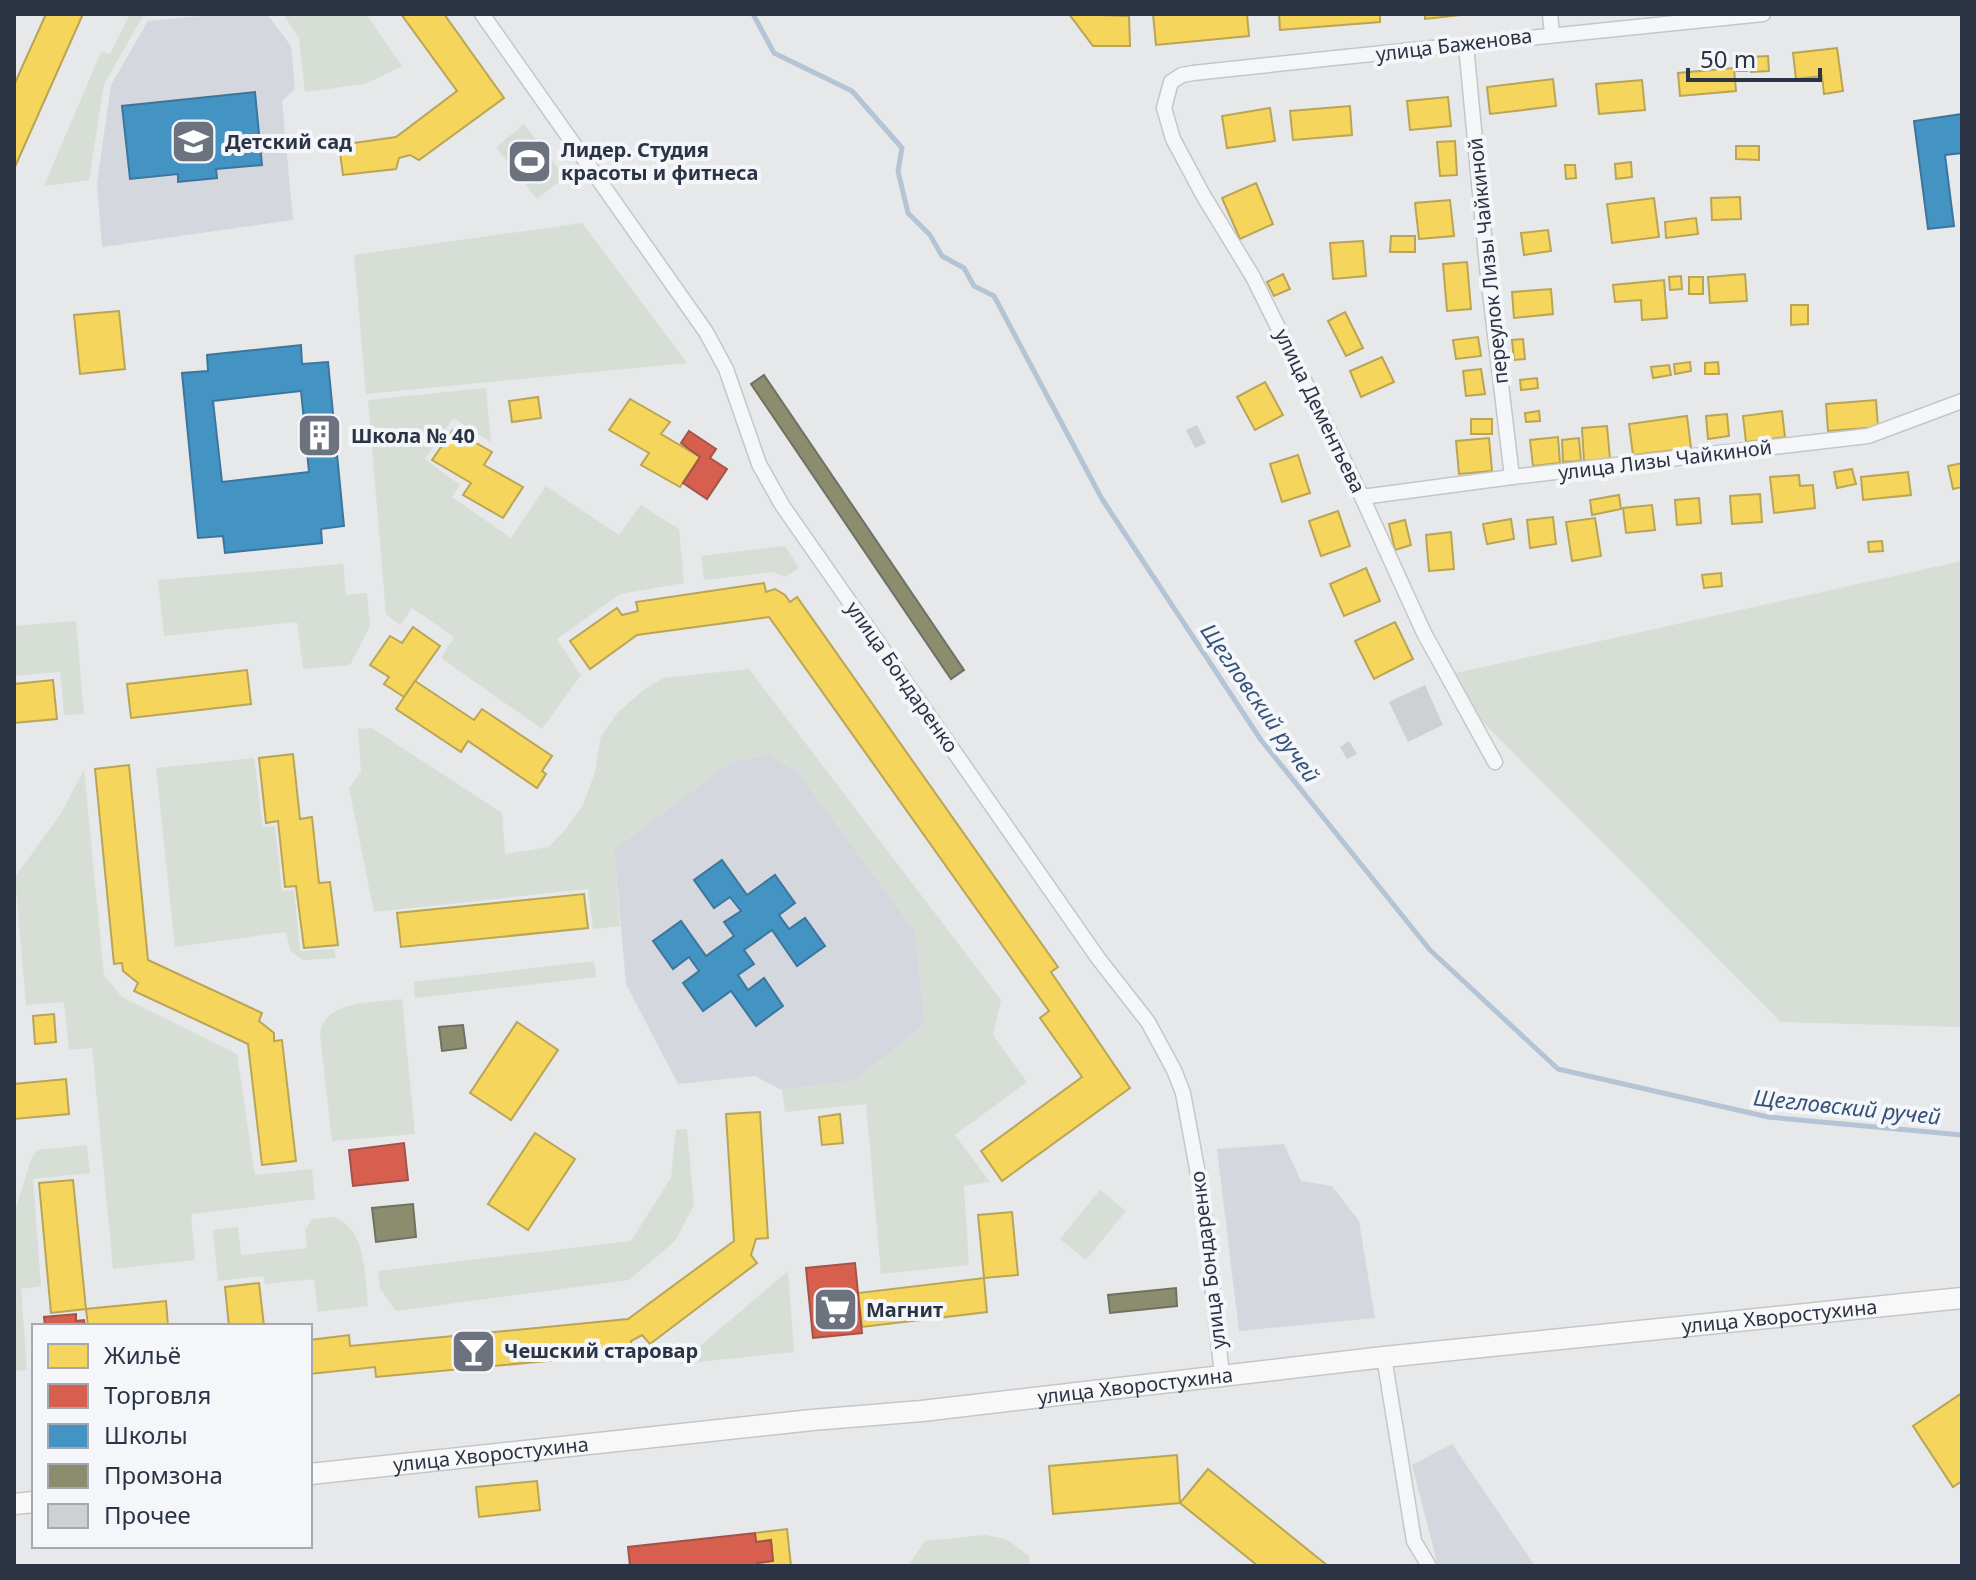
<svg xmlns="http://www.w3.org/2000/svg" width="1976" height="1580" viewBox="0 0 1976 1580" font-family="'Noto Sans',sans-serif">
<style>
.built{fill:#d4d7dd}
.green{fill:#d6ded6}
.homes{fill:#f6d55c;stroke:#b9a555;stroke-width:2}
.shops{fill:#d6604d;stroke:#a3534b;stroke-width:2}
.schools{fill:#4393c3;stroke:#3c769d;stroke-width:2;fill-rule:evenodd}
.industry{fill:#8c8c6e;stroke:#6f7262;stroke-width:2}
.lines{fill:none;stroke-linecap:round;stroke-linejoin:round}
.stream{stroke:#b4c4d5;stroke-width:5}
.building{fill:#ced0d3}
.street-casing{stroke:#c4c6c8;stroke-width:17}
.secondary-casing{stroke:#c4c6c8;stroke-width:23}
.street{stroke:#f5f6f7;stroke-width:14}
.secondary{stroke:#f8f8f8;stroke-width:20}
.labels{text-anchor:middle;stroke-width:8;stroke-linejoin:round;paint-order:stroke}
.street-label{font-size:20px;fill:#2b3445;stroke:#f4f6f9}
.poi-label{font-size:20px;font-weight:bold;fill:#2b3445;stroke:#f4f6f9;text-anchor:start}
.water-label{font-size:22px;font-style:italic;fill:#34527a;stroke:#f4f6f9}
</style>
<rect width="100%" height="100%" fill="#e6e8ea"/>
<g class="built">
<path d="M220,14H267L291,46L295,89L282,101L293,220L102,247L97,183L111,85L148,21Z"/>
<path d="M769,755L798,772L915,931L925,1024L856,1080L782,1090L755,1076L678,1084L626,984L614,849L731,762Z"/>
<path d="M1284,1144L1301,1181L1332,1186L1359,1221L1375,1318L1239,1331L1217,1149Z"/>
<path d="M1452,1444L1535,1566H1438L1412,1465Z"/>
</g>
<g class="green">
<path d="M130,14H144L104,84L89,180L44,186L101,52L110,54Z"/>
<path d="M283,14H366L402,66L365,84L305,92L299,38Z"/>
<path d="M524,124L565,177L537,199L496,147Z"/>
<path d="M582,223L687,363L366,394L354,255Z"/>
<path d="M486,388L491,442L453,418L425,459L460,485L452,497L511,538L546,486L619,535L641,505L679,529L684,583L620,594L557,639L581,675L542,729L441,658L454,637L412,608L400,625L386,614L368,400Z"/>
<path d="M785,546L799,568L785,577L774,572L704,580L701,556Z"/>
<path d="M1962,561V1027L1781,1022L1438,677Z"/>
<path d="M343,564L346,595L367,593L370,626L350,665L303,669L297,622L164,636L158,580Z"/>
<path d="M76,621L84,714L64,715L60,672L14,676V626Z"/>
<path d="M749,669L1001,1000L993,1035L1027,1082L955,1135L990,1182L964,1186L969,1265L881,1274L866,1104L785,1112L782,1090L856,1080L925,1024L915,931L798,772L769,755L731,762L614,849L620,926L593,929L588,889L374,912L349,788L361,772L358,729L372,728L502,813L505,854L549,847L565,830L583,805L595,772L601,736L618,712L645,689L663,678Z"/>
<path d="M254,758L263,827L275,826L282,891L294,890L300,951L334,949L336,958L303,960L290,950L286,932L175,947L156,768Z"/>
<path d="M84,770L104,975L122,997L237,1054L255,1175L312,1169L315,1199L191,1214L195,1260L113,1269L92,1048L69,1050L64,1002L26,1005L15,877L60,815Z"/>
<path d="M594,961L596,977L415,998L414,982Z"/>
<path d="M402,999L415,1134L332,1141L320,1033C326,999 374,1003 402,999Z"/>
<path d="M687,1129L694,1205L675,1241L629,1280L396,1311L380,1288L378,1271L631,1241L671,1178L676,1130Z"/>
<path d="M87,1145L90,1173L33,1179L41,1286L21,1289L27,1370L14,1371V1214L31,1160L37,1150Z"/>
<path d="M1100,1190L1126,1211L1086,1260L1060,1239Z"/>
<path d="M334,1217C368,1230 364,1276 368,1306L318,1312L314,1279L265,1284L264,1276L218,1281L213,1230L238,1227L241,1255L307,1248L305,1230L312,1219Z"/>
<path d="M788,1271L794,1352L679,1364Z"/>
<path d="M985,1535L1006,1539L1029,1556L1030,1566H908L925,1541Z"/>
</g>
<g class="homes">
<path d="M46,14H83L14,169V85Z"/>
<path d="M401,14H444L504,98L419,160L410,155L399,158L396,169L343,175L339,145L396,137L457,91Z"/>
<path d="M1069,14L1129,16L1130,46H1093Z"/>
<path d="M1153,14H1247L1249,36L1156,45Z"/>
<path d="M1279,14H1380V22L1280,30Z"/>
<path d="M1425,14H1470L1425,19Z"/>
<path d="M1837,48L1843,91L1824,94L1822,76L1796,79L1793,53Z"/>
<path d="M1768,56L1769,71L1751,72L1750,57Z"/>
<rect x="1737" y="57" width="10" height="14"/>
<path d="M1734,68L1736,91L1680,96L1678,73Z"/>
<path d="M1553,79L1556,106L1490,114L1487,87Z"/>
<path d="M1642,80L1645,110L1599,114L1596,84Z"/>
<path d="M1448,97L1451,126L1410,130L1407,101Z"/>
<path d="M1350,106L1352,135L1293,140L1290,111Z"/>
<path d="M1270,108L1275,141L1227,148L1222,116Z"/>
<path d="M1455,141L1457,175L1440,176L1437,142Z"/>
<path d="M1736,146H1759V160L1736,159Z"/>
<path d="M1631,162L1632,177L1616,179L1615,164Z"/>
<path d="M1565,165H1575L1576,178L1566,179Z"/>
<path d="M1256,183L1273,224L1240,239L1222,198Z"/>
<path d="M1740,197L1741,219L1712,220L1711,198Z"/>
<path d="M1654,198L1659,237L1612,243L1607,204Z"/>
<path d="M1450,200L1454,236L1419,239L1415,203Z"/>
<path d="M1696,218L1698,234L1666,238L1665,222Z"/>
<path d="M1548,230L1551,251L1524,255L1521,233Z"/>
<path d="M1391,236H1415V252H1390Z"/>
<path d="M1363,241L1366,276L1333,279L1330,243Z"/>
<path d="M1467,262L1471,309L1447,311L1443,264Z"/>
<path d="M1283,274L1290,289L1274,296L1267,282Z"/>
<path d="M1745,274L1747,301L1710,303L1708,277Z"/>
<path d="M1681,276L1682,289L1670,290L1669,277Z"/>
<rect x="1689" y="277" width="14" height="17"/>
<path d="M1664,280L1667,318L1642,320L1641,300L1615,302L1613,285Z"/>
<path d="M1551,289L1553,314L1514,318L1512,292Z"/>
<path d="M1791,305H1808V324L1791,325Z"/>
<path d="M119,311L125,369L80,374L74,315Z"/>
<path d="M1345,312L1363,348L1346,356L1328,321Z"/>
<path d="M1478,337L1481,356L1456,359L1453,340Z"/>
<path d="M1523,339L1525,359L1514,360L1512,340Z"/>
<path d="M1382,357L1394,382L1361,397L1350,371Z"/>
<path d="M1690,362L1691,371L1675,374L1674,364Z"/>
<path d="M1718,362L1719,374H1705V363Z"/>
<path d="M1669,365L1671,375L1653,378L1651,367Z"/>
<path d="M1481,369L1485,394L1466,396L1463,371Z"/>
<path d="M1537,378L1538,388L1521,390L1520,380Z"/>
<path d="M1265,382L1283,415L1255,430L1237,397Z"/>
<path d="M538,397L541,418L512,422L509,401Z"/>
<path d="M630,399L670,422L661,434L700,457L680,487L641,465L649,453L609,430Z"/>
<path d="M1876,400L1878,427L1828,431L1826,404Z"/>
<path d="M1539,411L1540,421L1526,422L1525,413Z"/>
<path d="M1782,411L1785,437L1746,442L1743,416Z"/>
<path d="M1727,414L1729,436L1708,439L1706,416Z"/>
<path d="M1687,416L1691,448L1633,455L1629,424Z"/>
<rect x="1471" y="419" width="21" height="15"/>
<path d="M1607,426L1610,459L1584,461L1582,428Z"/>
<path d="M453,430L492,452L484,465L523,487L503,518L463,495L471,483L432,460Z"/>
<path d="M1558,437L1560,463L1533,466L1530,440Z"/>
<path d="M1489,438L1492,471L1459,474L1456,441Z"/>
<path d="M1579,438L1581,461L1563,462L1562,440Z"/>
<path d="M1298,455L1310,493L1282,502L1270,464Z"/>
<path d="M1962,463V487L1953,489L1948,466Z"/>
<path d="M1852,469L1856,484L1837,488L1834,472Z"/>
<path d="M1908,472L1911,495L1863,500L1861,477Z"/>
<path d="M1799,475L1800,486L1813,485L1815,508L1774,513L1770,477Z"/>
<path d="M1760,494L1762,522L1732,524L1730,496Z"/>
<path d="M1619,495L1621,509L1592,515L1590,500Z"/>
<path d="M1699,498L1701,523L1677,525L1675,500Z"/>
<path d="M1652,505L1655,530L1626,533L1623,508Z"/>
<path d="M1338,511L1350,546L1321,556L1309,521Z"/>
<path d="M1553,517L1556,544L1530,548L1527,520Z"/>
<path d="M1595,518L1601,556L1572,561L1566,522Z"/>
<path d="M1511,519L1514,539L1487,544L1483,524Z"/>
<path d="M1405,520L1411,545L1395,550L1389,524Z"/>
<path d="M1451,532L1454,569L1429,571L1426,535Z"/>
<path d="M1882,541L1883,551L1869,552L1868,542Z"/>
<path d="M1366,568L1380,601L1344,616L1330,584Z"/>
<path d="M1721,573L1722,586L1704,588L1702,575Z"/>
<path d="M764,583L766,592L775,589L785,595L790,602L797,597L1058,967L1051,972L1130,1088L1002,1181L981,1151L1082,1077L1040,1018L1049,1011L769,617L637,635L590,669L570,641L617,608L622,615L638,611L636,602Z"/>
<path d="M1395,622L1413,659L1374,679L1355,641Z"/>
<path d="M413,627L440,646L404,697L384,684L389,677L370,665L390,636L402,643Z"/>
<path d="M247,670L251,704L131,718L127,684Z"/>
<path d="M53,680L57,719L14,723V684Z"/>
<path d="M415,681L474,720L482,709L552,756L542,771L546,774L537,788L468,741L461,752L396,709Z"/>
<path d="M293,754L300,819L312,817L319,883L330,882L338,945L304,948L296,886L285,887L278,821L266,823L259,758Z"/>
<path d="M129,765L148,960L262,1013L259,1021L274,1033V1041L282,1040L296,1161L262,1165L248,1044L134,991L138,983L123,971L122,963L114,964L95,769Z"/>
<path d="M584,894L588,928L401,947L397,913Z"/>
<path d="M54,1014L56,1042L35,1044L33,1016Z"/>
<path d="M517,1022L558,1050L511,1120L470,1093Z"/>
<path d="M66,1079L69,1114L14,1119V1084Z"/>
<path d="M760,1112L768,1238L756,1239L751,1255L757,1263L650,1344L642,1335L631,1341L632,1353L376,1377L375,1367L310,1374V1340L349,1335L350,1346L628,1319L734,1241L726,1114Z"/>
<path d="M840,1114L843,1143L822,1145L819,1117Z"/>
<path d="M535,1133L575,1159L528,1230L488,1204Z"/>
<path d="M73,1180L86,1309L51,1313L39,1183Z"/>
<path d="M1012,1212L1018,1275L984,1278L978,1215Z"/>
<path d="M984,1278L987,1312L862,1327L858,1293Z"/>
<path d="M259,1283L264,1326H229L225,1287Z"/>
<path d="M166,1301L168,1326H88L86,1309Z"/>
<path d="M1962,1393V1481L1953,1487L1913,1426Z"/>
<path d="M1177,1455L1180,1503L1053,1514L1049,1466Z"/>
<path d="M1208,1469L1328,1566H1258L1180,1503Z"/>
<path d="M537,1481L540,1510L479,1517L476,1487Z"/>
<path d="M787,1529L791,1566H757V1563L773,1561L771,1540L756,1542L755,1533Z"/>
</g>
<g class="shops">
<path d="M689,431L716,449L710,458L727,469L707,499L683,483L700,457L681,443Z"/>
<path d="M404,1143L408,1180L353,1186L349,1150Z"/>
<path d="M855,1263L862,1333L813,1338L806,1268Z"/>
<path d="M76,1314V1321L84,1320L85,1326H45L44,1317Z"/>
<path d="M755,1533L756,1542L771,1540L773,1561L757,1563V1566H630L628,1547Z"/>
</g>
<g class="schools">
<path d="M255,92L262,165L216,169L217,178L178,182V174L130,179L122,106Z"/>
<path d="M1962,114V153L1945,155L1954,226L1928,229L1914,121Z"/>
<path d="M301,345L302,364L328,362L344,526L321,529L322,543L225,553L223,536L198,538L182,373L208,371L207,355ZM301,391L309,472L222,482L213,401Z"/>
<path d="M722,860L747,895L775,875L795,903L779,915L789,929L805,918L825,946L797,966L772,930L744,950L754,964L738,975L748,990L764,978L783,1006L756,1026L731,991L703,1011L683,983L699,971L689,957L673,969L653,941L681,921L706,956L734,936L724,922L741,911L730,897L714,908L694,880Z"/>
</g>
<g class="industry">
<path d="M764,375L964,670L951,679L751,384Z"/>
<path d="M463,1025L466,1048L442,1051L439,1027Z"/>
<path d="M413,1204L416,1237L376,1242L372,1208Z"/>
<path d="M1176,1288L1177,1306L1110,1313L1108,1295Z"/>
</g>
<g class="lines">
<path class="stream" d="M753,14L774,53L852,91L902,148L898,171L908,213L930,235L942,256L964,268L974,286L994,296L1102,499L1261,740L1430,950L1558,1069L1768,1117L1962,1135"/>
</g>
<g class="building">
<path d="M1197,425L1206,443L1195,448L1186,430Z"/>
<path d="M1425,685L1443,725L1408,742L1389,702Z"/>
<path d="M1349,741L1357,754L1347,759L1340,747Z"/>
</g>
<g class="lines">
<defs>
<g id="street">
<path d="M482,14L706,332L726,369L759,464L782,505L1098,958L1148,1022L1174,1070L1183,1093L1203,1201L1222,1375"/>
<path d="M1550,14L1552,34"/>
<path d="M1466,45L1487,267L1512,477"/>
<path d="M1362,497L1512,477L1868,436L1962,401"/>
<path d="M1495,762L1424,633L1362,497L1253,277L1203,195L1173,139L1164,108L1171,82L1182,75L1193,73C1383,53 1573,32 1763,14"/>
<path d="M1384,1357L1414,1541L1429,1566"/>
</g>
<g id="secondary">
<path id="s1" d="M310,1474L812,1420L922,1411L1384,1357L1962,1298"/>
<path d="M14,1504L34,1502"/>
</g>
</defs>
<use href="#street" class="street-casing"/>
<use href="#secondary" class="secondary-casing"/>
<use href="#street" class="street"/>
<use href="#secondary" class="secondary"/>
</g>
<defs>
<symbol id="school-square" viewBox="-11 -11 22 22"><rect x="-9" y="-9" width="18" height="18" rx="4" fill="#6c737f" stroke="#f4f6f9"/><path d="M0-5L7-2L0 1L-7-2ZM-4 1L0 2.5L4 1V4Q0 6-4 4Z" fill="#fff"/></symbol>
<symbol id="stadium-square" viewBox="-11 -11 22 22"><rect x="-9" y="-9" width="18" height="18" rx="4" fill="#6c737f" stroke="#f4f6f9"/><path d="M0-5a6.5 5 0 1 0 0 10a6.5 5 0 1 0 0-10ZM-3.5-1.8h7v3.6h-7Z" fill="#fff"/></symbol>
<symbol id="building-square" viewBox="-11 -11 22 22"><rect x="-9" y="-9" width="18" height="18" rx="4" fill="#6c737f" stroke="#f4f6f9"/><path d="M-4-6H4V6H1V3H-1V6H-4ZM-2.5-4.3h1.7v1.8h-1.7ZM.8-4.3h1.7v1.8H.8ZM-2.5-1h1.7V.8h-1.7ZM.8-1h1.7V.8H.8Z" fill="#fff"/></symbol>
<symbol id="supermarket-square" viewBox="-11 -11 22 22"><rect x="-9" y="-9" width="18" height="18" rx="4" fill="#6c737f" stroke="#f4f6f9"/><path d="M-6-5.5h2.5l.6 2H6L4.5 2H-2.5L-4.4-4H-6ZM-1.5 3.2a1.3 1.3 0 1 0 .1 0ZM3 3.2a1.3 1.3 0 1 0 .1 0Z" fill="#fff"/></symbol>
<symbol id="bar-square" viewBox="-11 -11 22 22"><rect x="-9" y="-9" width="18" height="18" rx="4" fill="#6c737f" stroke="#f4f6f9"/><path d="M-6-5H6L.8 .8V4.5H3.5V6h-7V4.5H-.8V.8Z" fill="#fff"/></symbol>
</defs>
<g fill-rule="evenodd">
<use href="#school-square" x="168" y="116" width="51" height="51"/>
<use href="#stadium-square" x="504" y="136" width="51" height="51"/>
<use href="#building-square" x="294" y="410" width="51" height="51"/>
<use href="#supermarket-square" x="810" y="1284" width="51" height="51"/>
<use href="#bar-square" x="448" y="1326" width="51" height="51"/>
</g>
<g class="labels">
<g class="street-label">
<text transform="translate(1454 45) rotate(-7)" y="7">улица Баженова</text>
<text transform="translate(1488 261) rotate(-96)" y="7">переулок Лизы Чайкиной</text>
<text transform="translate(1320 411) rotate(64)" y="7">улица Дементьева</text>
<text transform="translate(1665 460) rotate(-7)" y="7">улица Лизы Чайкиной</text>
<text transform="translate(902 677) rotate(55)" y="7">улица Бондаренко</text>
<text transform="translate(1208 1260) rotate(-97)" y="7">улица Бондаренко</text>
<text dy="7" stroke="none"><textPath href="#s1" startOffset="1478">улица Хворостухина</textPath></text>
<text dy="7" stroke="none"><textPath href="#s1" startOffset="830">улица Хворостухина</textPath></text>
<text dy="7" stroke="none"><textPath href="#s1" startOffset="182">улица Хворостухина</textPath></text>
</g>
<g class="poi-label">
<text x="225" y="149">Детский сад</text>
<text x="561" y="157">Лидер. Студия<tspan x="561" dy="23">красоты и фитнеса</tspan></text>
<text x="351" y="443">Школа № 40</text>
<text x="866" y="1317">Магнит</text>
<text x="504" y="1358">Чешский старовар</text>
</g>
<g class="water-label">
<text transform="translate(1260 703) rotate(55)" y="8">Щегловский ручей</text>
<text transform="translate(1847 1107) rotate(6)" y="8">Щегловский ручей</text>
</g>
</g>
<rect width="1976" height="1580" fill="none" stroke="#2b3445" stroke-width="32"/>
<rect x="32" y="1324" width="280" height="224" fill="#f4f6f9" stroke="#a4a8b1" stroke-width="2"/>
<rect x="48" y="1344" width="40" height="24" fill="#f6d55c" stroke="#a4a8b1" stroke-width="2"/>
<text x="104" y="1364" font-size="24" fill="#2b3445">Жильё</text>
<rect x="48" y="1384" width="40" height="24" fill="#d6604d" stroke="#a4a8b1" stroke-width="2"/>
<text x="104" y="1404" font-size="24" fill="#2b3445">Торговля</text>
<rect x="48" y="1424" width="40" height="24" fill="#4393c3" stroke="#a4a8b1" stroke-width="2"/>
<text x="104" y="1444" font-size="24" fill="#2b3445">Школы</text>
<rect x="48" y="1464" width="40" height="24" fill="#8c8c6e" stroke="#a4a8b1" stroke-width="2"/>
<text x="104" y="1484" font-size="24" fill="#2b3445">Промзона</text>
<rect x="48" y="1504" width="40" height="24" fill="#ced0d3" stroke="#a4a8b1" stroke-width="2"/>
<text x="104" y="1524" font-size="24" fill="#2b3445">Прочее</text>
<path d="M1688 68v12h132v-12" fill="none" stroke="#2b3445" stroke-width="4"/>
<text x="1700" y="68" font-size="24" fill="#2b3445" stroke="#f4f6f9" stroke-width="6" paint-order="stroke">50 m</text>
</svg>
